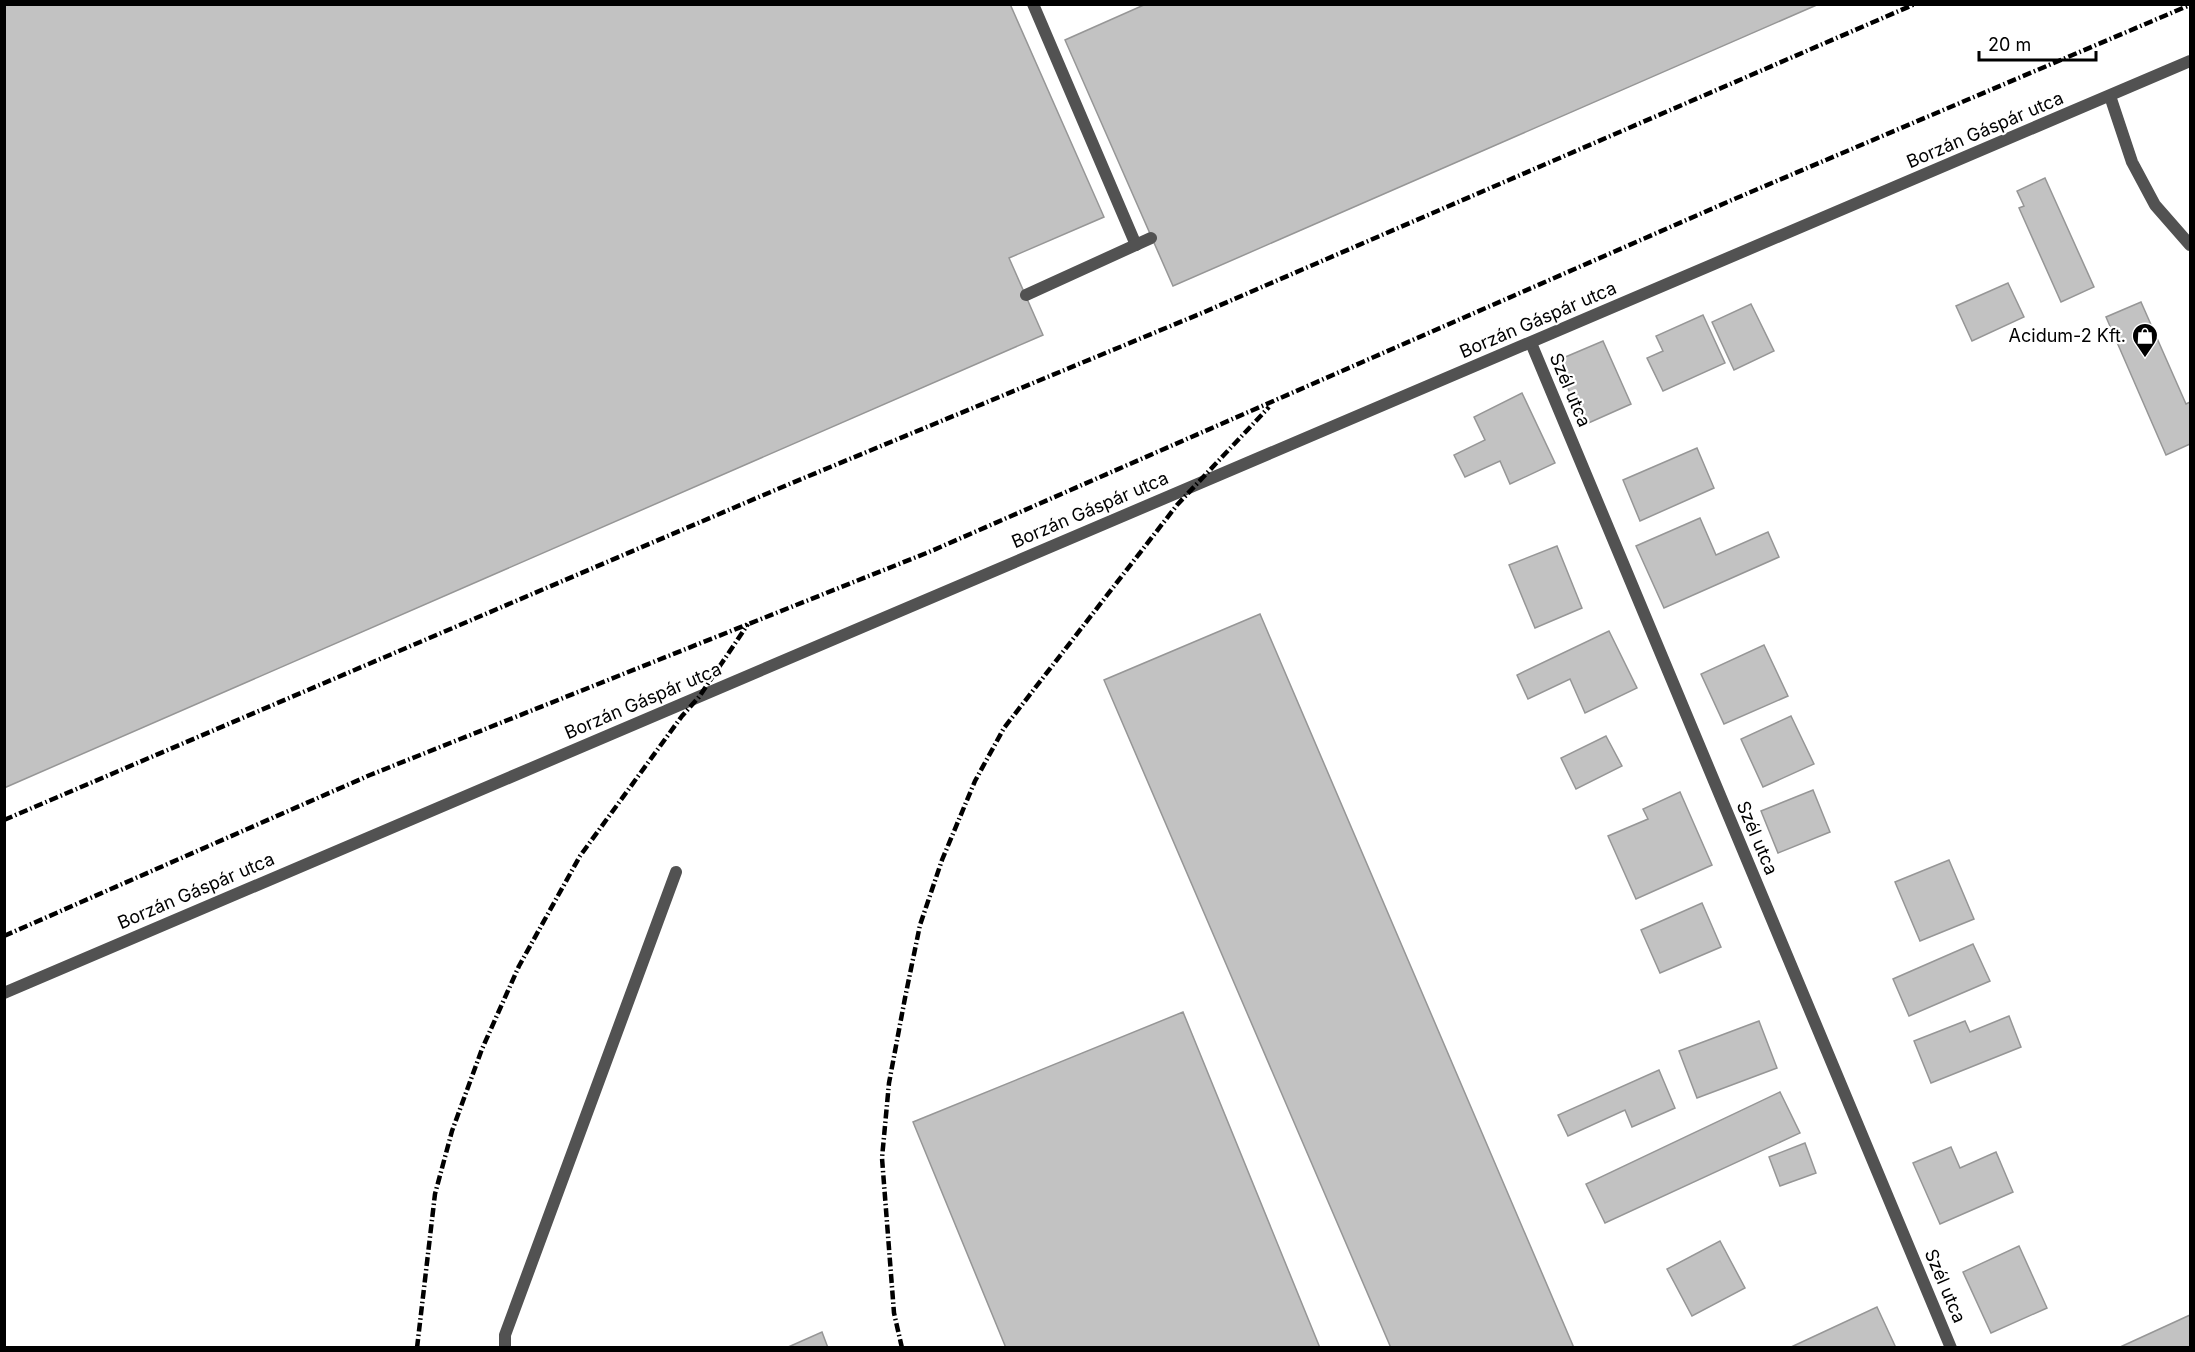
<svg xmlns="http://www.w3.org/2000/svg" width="2195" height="1352" viewBox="0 0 2195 1352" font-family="Inter,sans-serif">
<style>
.building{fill:#c2c2c2;stroke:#969696;stroke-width:1.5}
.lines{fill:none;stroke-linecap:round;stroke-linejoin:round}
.service{stroke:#525252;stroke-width:12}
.minor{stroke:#525252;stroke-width:12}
.tertiary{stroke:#525252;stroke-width:12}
.rail{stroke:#000;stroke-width:4.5;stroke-dasharray:9 3 1.5 3;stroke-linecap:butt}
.labels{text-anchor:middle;stroke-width:4.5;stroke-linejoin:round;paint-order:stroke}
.street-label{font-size:18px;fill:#000;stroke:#fff}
.poi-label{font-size:18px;fill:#000;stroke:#fff;text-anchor:end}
</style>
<rect width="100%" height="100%" fill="#fff"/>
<g class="building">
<path d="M4,4H1010L1104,217L1009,258L1043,335L4,788Z"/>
<path d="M1146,4H1819L1173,286L1065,40Z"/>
<path d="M2045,178L2094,287L2061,302L2019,208L2024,206L2017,191Z"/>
<path d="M2008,283L2024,317L1972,341L1956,306Z"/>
<path d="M2141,302L2186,404L2190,402V444L2166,455L2106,317Z"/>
<path d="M1751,304L1774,351L1734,370L1712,322Z"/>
<path d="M1703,315L1725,363L1663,391L1647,358L1663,351L1656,336Z"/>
<path d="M1603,341L1631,404L1584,425L1556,361Z"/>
<path d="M1522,393L1555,463L1510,484L1500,461L1465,477L1454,455L1485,440L1474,417Z"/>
<path d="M1697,448L1714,488L1640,521L1623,480Z"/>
<path d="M1700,518L1716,555L1768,532L1779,557L1664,608L1636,546Z"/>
<path d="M1557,546L1582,608L1535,628L1509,565Z"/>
<path d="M1260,614L1574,1348H1391L1104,680Z"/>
<path d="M1609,631L1637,688L1585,713L1570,679L1528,699L1517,675Z"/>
<path d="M1764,645L1788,696L1724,724L1701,674Z"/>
<path d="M1791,716L1814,764L1763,787L1741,739Z"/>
<path d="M1606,736L1622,766L1576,789L1561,758Z"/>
<path d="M1813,790L1830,832L1778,853L1761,811Z"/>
<path d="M1680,792L1712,865L1636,899L1608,836L1648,819L1643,809Z"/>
<path d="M1949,860L1974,919L1920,941L1895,882Z"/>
<path d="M1702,903L1721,947L1660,973L1641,930Z"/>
<path d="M1973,944L1990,981L1909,1016L1893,979Z"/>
<path d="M1183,1012L1320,1348H1006L913,1122Z"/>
<path d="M2009,1016L2021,1047L1931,1083L1914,1041L1965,1021L1970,1032Z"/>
<path d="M1759,1021L1777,1068L1697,1098L1679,1051Z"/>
<path d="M1659,1070L1675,1108L1632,1127L1625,1110L1568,1136L1558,1115Z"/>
<path d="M1780,1092L1800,1133L1605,1223L1586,1184Z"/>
<path d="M1805,1143L1816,1173L1780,1186L1769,1157Z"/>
<path d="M1951,1147L1960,1168L1996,1152L2013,1192L1940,1224L1913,1163Z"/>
<path d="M1720,1241L1745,1288L1692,1316L1667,1269Z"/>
<path d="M2019,1246L2047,1308L1991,1333L1963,1272Z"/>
<path d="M1877,1307L1896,1348H1789Z"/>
<path d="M2190,1315V1348H2118Z"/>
<path d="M822,1332L828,1348H786Z"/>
</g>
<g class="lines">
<g class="service">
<path d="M1033,4L1136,245"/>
<path d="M2110,96L2132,162L2155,205L2190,245"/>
<path d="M1026,295L1151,238"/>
<path d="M505,1348V1335L676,872"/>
</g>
<path class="minor" d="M1531,343L1951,1348"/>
<path class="tertiary" d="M4,993L2190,61"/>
<g class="rail">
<path d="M4,820L787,485L1202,313L1915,4"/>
<path d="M4,936L370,775L929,552L1732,200L2190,5"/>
<path d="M417,1348L435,1194L452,1131L482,1049L519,966L580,856L682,716L699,697L748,624"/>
<path d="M902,1348L894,1313L882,1158L889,1083L905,998L920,925L942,860L975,781L1004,728L1177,505L1269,407"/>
</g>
</g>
<defs>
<symbol id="shop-pin" viewBox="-11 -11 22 30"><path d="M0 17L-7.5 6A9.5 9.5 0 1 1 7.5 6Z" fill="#000" stroke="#fff"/><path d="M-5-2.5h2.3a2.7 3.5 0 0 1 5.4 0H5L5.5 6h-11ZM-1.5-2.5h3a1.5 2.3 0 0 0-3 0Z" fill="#fff"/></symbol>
</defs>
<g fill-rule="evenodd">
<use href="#shop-pin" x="2130" y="321" width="30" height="40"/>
</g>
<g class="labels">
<g class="street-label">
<text transform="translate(1985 130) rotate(-23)" y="6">Borzán Gáspár utca</text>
<text transform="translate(1538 320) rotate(-23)" y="6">Borzán Gáspár utca</text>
<text transform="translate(1570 390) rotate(67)" y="6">Szél utca</text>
<text transform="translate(1090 510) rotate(-23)" y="6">Borzán Gáspár utca</text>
<text transform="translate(643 701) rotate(-23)" y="6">Borzán Gáspár utca</text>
<text transform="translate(1757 838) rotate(67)" y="6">Szél utca</text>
<text transform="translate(196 891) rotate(-23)" y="6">Borzán Gáspár utca</text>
<text transform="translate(1945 1286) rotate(67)" y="6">Szél utca</text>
</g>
<g class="poi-label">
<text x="2126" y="342">Acidum-2 Kft.</text>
</g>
</g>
<rect width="2195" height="1352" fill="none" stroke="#000000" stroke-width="12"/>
<path d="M1979 51v9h117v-9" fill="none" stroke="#000000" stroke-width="3"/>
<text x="1988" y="51" font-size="18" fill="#000000" stroke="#ffffff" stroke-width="4.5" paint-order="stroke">20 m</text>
</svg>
